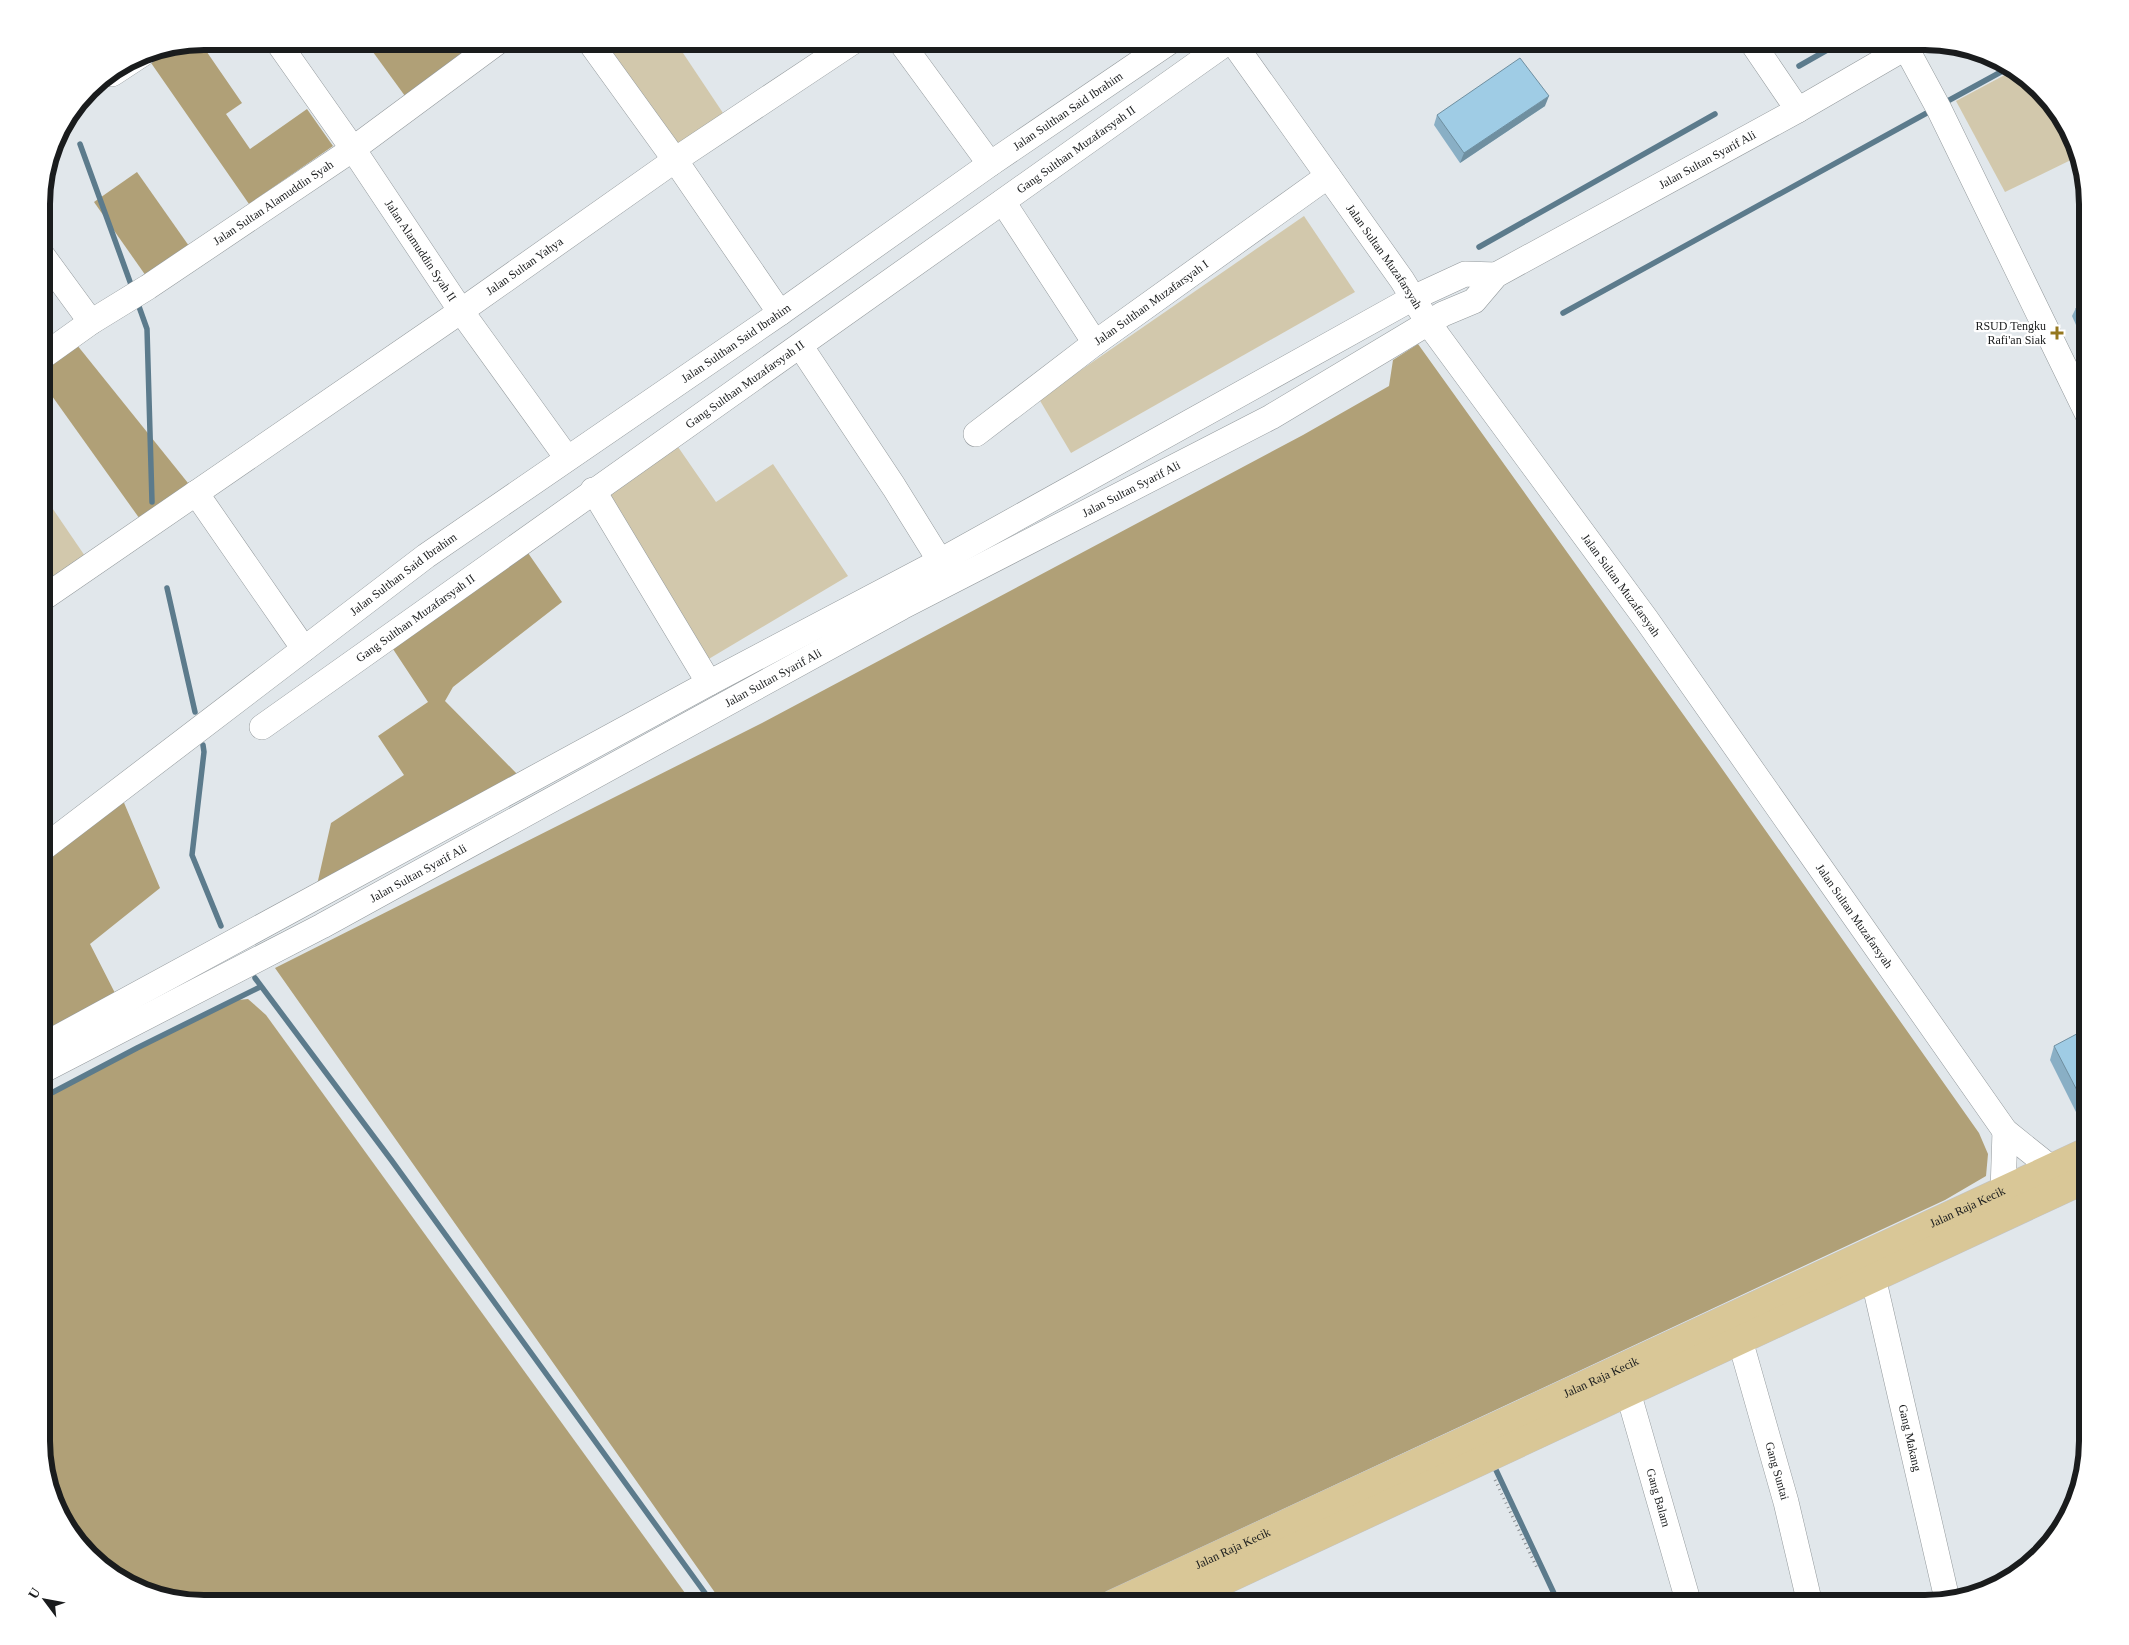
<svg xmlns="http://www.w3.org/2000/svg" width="2129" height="1645" viewBox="0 0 2129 1645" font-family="Georgia,serif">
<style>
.green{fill:#d2c8ac}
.forest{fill:#b0a077}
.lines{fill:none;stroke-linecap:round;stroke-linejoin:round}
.stream{stroke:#5c7b8c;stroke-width:5.5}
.minor-casing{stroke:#949a9d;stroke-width:26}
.major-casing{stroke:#c3c4c4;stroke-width:29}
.path{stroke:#868a8d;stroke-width:3;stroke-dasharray:1 4;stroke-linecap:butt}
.minor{stroke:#fff;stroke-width:25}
.major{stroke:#d9c797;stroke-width:28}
.wall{fill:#89afc5}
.shaded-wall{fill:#6f8fa0}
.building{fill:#9fcce5;stroke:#6f8fa0}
.poi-dot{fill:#94771e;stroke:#fff;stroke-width:2}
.labels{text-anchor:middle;stroke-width:4.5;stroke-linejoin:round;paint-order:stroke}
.street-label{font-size:12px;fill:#1a1c1d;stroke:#fff}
.poi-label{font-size:12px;fill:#1a1c1d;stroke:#fff;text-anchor:end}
.rim{fill:none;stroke:#1a1c1d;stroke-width:6}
</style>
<rect width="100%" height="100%" fill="#e1e7eb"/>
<g class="green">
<path d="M602,41H675L725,116L676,149Z"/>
<path d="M2014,70L2024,75L2071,133L2077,157L2005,192L1956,101Z"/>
<path d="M1304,216L1355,292L1071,453L1039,399Z"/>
<path d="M676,444L716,502L773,464L848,576L707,660L604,494Z"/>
<path d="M42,493L87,559L42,589Z"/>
</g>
<g class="forest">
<path d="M365,41H479L405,96Z"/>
<path d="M200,42L242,103L226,114L250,149L307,109L333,146L249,204L149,60L165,49Z"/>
<path d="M137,172L189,246L146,276L94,202Z"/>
<path d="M1418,344L1718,763L1979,1133L1988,1154L1986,1176L1945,1200L1080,1604H723L275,968L762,723L1303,435L1389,386L1393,360Z"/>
<path d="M77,345L192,488L142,522L42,382V369Z"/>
<path d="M526,550L562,602L453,687L445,701L518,775L317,885L331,823L404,775L378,736L428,702L391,646Z"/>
<path d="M122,798L160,888L90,944L116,995L42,1036V859Z"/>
<path d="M248,999L266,1015L693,1604H204L152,1595L105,1570L58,1513L42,1451V1097L229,1001Z"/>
</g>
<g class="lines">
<g class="stream">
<path d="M1799,66L1843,41"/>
<path d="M1944,103L2010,67"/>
<path d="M80,144L133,290"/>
<path d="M1479,247L1715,114"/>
<path d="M137,301L147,329L152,502"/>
<path d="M1563,313L1934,109"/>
<path d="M167,588L195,712"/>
<path d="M203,745L204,752L192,855L221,926"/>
<path d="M255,978L392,1161L713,1604"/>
<path d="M42,1098L137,1048L260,987"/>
<path d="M1496,1470L1559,1604"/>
</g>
<defs>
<g id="minor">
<path id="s1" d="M277,41L353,149L461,311L567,458"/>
<path d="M589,41L675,160L780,313"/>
<path d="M900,41L990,164"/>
<path id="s2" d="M1232,41L1402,280L1429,324L1646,619L2005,1131L2051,1168"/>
<path d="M1751,41L1798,110"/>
<path d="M1906,48L1939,109L2088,415"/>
<path d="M112,74L144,53"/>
<path d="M1003,202L1095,343"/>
<path d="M42,255L91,322"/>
<path d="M801,347L894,487L940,561"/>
<path id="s3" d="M42,357L91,322L148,287L353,149L499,41"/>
<path id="s4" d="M976,434L1095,343L1328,176"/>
<path d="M593,490L709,683"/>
<path d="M196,493L304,649"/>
<path id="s5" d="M42,599L461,311L675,160L854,41"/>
<path id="s6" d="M262,727L1229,41"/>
<path id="s7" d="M42,849L426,556L780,313L990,164L1171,41"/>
<path d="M42,1046L709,683L940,561L1413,298L1465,274L1496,275"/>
<path id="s8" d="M42,1071L322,926L902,607L1271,417L1443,314L1474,301L1496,275L1798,110L1917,41"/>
<path d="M2003,1192L2005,1131"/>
<path id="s9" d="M1873,1277L1947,1599"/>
<path id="s10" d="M1740,1340L1786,1502L1810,1604"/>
<path id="s11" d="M1628,1392L1689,1604"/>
</g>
<g id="major">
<path id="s12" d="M1113,1604L2088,1151"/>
<path d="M1174,1604L2088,1178"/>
</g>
</defs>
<use href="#minor" class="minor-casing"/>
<use href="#major" class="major-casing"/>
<path class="path" d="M1495,1480L1537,1568"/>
<use href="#minor" class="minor"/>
<use href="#major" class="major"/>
</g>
<g class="wall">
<path d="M1545,106L1460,163L1434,125L1437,115Z"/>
<path d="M2088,302V352L2072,316L2076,308Z"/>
<path d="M2054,1046L2088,1109L2077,1114L2050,1060Z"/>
</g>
<g class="shaded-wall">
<path d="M1549,96L1545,106L1460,163L1464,153Z"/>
<path d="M2088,1098V1109L2077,1114L2082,1100Z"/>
</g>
<g class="building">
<path d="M1520,58L1549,96L1464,153L1437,115Z"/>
<path d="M2088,302V336L2076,308Z"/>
<path d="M2088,1028V1098L2082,1100L2054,1046Z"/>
</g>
<path class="poi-dot" d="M2054.5 325.5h5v5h5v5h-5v5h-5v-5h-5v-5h5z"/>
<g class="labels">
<g class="street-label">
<text dy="4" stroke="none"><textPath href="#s7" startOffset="1264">Jalan Sulthan Said Ibrahim</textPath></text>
<text dy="4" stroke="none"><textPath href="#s6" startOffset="998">Gang Sulthan Muzafarsyah II</textPath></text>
<text dy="4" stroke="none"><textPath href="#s8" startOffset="1901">Jalan Sultan Syarif Ali</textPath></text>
<text dy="4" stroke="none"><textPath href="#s3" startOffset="278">Jalan Sultan Alamuddin Syah</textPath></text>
<text dy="4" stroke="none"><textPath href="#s1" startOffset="254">Jalan Alamuddin Syah II</textPath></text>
<text dy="4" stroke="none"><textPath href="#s2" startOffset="264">Jalan Sultan Muzafarsyah</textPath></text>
<text dy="4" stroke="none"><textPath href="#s5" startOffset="586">Jalan Sultan Yahya</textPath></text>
<text dy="4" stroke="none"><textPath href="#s4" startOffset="219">Jalan Sulthan Muzafarsyah I</textPath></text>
<text dy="4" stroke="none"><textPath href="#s7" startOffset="859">Jalan Sulthan Said Ibrahim</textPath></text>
<text dy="4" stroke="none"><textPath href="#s6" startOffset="592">Gang Sulthan Muzafarsyah II</textPath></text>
<text dy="4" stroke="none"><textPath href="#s8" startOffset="1235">Jalan Sultan Syarif Ali</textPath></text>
<text dy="4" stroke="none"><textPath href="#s7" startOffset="454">Jalan Sulthan Said Ibrahim</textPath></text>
<text dy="4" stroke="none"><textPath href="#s2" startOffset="669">Jalan Sultan Muzafarsyah</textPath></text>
<text dy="4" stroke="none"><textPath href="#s6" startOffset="188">Gang Sulthan Muzafarsyah II</textPath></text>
<text dy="4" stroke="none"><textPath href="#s8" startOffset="830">Jalan Sultan Syarif Ali</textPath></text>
<text dy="4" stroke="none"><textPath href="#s8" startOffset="425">Jalan Sultan Syarif Ali</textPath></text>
<text dy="4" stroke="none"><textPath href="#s2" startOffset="1074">Jalan Sultan Muzafarsyah</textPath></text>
<text dy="4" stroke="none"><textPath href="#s12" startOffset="942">Jalan Raja Kecik</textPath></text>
<text dy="4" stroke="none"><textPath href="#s12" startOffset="538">Jalan Raja Kecik</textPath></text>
<text dy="4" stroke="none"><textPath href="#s9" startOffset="165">Gang Makang</textPath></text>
<text dy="4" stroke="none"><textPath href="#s10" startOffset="136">Gang Suntai</textPath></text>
<text dy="4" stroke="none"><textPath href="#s11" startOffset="110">Gang Balam</textPath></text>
<text dy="4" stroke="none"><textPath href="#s12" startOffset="132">Jalan Raja Kecik</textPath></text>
</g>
<g class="poi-label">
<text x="2046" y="330">RSUD Tengku<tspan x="2046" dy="14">Rafi'an Siak</tspan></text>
</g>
</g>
<path d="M0 0H2129V1645H0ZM204 50H1925A154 154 0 0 1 2079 204V1441A154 154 0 0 1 1925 1595H204A154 154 0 0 1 50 1441V204A154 154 0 0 1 204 50Z" fill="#fff" fill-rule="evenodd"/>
<path class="rim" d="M204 50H1925A154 154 0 0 1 2079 204V1441A154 154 0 0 1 1925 1595H204A154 154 0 0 1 50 1441V204A154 154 0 0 1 204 50Z"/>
<g transform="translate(45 1600) rotate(302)" stroke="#ffffff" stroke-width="4" paint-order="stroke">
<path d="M0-4L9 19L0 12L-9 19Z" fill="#1a1c1d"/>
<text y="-8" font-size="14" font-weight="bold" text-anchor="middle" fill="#1a1c1d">U</text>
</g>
</svg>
